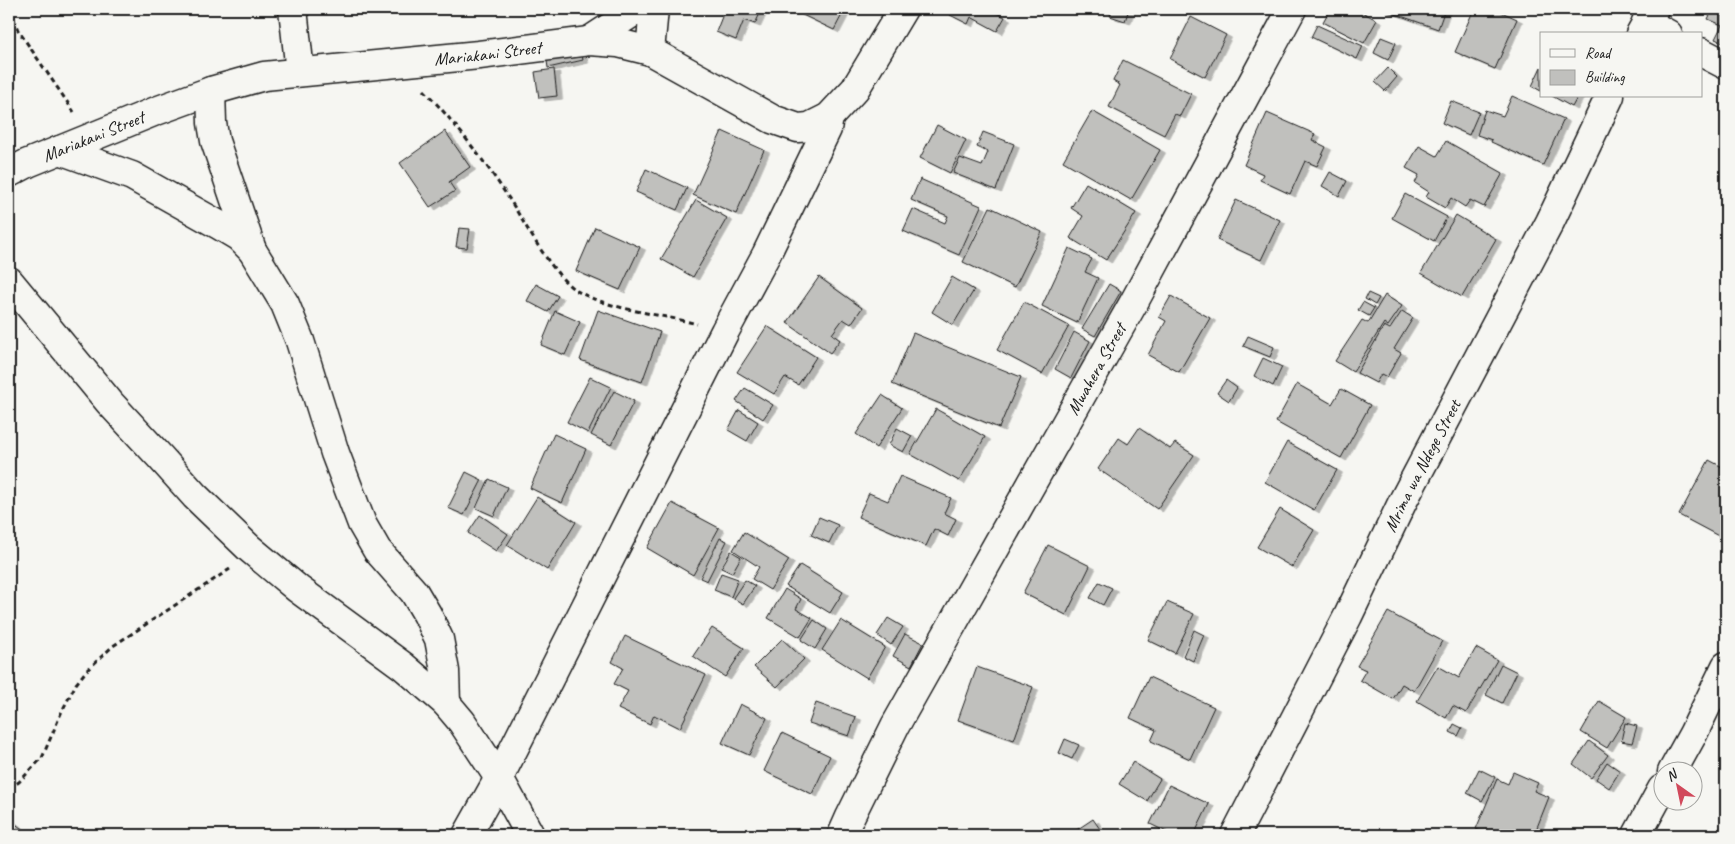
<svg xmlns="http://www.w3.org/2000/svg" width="1735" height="844" viewBox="0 0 1735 844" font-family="Caveat,sans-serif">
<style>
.building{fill:#c0c0bd;stroke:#1c1c1c;filter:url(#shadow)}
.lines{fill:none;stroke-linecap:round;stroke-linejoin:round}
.minor-casing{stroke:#1c1c1c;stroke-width:31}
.tertiary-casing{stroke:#1c1c1c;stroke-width:31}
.path{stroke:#1c1c1c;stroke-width:3;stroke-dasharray:5 4;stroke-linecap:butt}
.minor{stroke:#f6f6f2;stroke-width:28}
.tertiary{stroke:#f6f6f2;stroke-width:28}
.labels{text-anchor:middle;stroke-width:4;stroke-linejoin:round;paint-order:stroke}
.street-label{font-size:18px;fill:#1c1c1c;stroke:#f6f6f2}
</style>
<defs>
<filter id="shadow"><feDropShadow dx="5.5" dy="3" stdDeviation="0" flood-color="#0004"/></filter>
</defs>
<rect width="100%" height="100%" fill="#f6f6f2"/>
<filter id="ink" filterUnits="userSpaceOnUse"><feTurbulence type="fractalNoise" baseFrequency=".02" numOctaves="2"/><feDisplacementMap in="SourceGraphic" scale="10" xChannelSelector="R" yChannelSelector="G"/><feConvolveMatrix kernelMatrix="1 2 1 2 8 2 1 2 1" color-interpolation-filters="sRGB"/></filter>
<g filter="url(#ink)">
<g class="building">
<path d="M725,9H762L755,24L744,20L736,40L716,32Z"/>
<path d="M790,9H845L834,30Z"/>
<path d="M953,9H988L1005,17L997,31L971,17L968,24L950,15Z"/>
<path d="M1113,9H1143L1141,13L1129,9L1125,21L1110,16Z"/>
<path d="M1330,9H1356L1377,20L1364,43L1323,22Z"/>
<path d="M1381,9H1445L1438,29Z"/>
<path d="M1474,9H1495L1517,19L1495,69L1455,52Z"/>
<path d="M1713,9H1726V44L1715,39L1722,25L1708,19Z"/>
<path d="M1191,17L1226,35L1205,77L1170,59Z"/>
<path d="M1317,25L1363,46L1357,59L1311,37Z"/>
<path d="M1381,37L1396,43L1388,60L1374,53Z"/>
<path d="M580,47L583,60L548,68L546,54Z"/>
<path d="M1123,60L1191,94L1180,116L1175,114L1164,135L1109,107L1120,85L1113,81Z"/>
<path d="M1541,67V91L1532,86Z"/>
<path d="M1388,68L1397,77L1385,91L1375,82Z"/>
<path d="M554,69L557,96L539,98L535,72Z"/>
<path d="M1512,96L1564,119L1543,165L1491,142L1492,140L1477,135L1485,110L1503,116Z"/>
<path d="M1552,96H1578L1572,107Z"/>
<path d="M1451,101L1479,112L1469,135L1442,123Z"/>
<path d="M1092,111L1160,150L1131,200L1063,161Z"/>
<path d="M1267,113L1315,134L1312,140L1326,147L1317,166L1305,161L1290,194L1260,180L1263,174L1244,165Z"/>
<path d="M937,125L966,140L950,173L920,158Z"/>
<path d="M445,131L470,167L449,182L455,191L430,207L400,163Z"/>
<path d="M722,131L764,150L736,214L693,195Z"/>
<path d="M983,132L1014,144L996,190L953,173L960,158L982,166L988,152L977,147Z"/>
<path d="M1446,141L1503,173L1484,207L1470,200L1465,207L1451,198L1445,208L1426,197L1429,192L1415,183L1419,175L1406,168L1419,146L1437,156Z"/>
<path d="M646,169L687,188L677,210L636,192Z"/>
<path d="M1330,172L1347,181L1339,196L1322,186Z"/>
<path d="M920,179L981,206L959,255L903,231L913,209L945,223L948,216L911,200Z"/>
<path d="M1086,183L1136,213L1106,260L1070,238L1083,216L1071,208Z"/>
<path d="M1405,194L1447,217L1434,241L1392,218Z"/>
<path d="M696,200L727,218L693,277L661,259Z"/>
<path d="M1236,200L1280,220L1261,260L1217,240Z"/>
<path d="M990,207L1042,232L1015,287L963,262Z"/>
<path d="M1456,215L1496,239L1462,297L1421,273Z"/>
<path d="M595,227L640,247L620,290L576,271Z"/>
<path d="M459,228L470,229L467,248L456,247Z"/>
<path d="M1069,248L1092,259L1085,272L1098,278L1077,323L1042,306Z"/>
<path d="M819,277L862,308L851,324L843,319L832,334L840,340L830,353L787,323Z"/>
<path d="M952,277L974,290L953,325L932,312Z"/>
<path d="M536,284L558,296L548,312L527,301Z"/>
<path d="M1109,284L1121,291L1095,336L1082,329Z"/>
<path d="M1368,293L1379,298L1375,305L1365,299Z"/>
<path d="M1385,295L1402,306L1388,326L1384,323L1353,372L1335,361L1362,320L1368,323Z"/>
<path d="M1171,296L1210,318L1179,372L1148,355L1166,321L1159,317Z"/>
<path d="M1024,302L1069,326L1042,374L997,350Z"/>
<path d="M1363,302L1374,308L1369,316L1358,310Z"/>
<path d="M598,310L660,332L642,382L580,360Z"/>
<path d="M555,311L580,322L565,355L541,345Z"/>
<path d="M1402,311L1413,318L1394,349L1401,353L1387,377L1381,374L1376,383L1357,373L1384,326L1390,329Z"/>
<path d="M767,326L816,357L798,385L785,377L774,394L737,372Z"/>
<path d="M1074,332L1090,341L1071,378L1055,369Z"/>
<path d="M913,333L1021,377L999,428L892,384Z"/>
<path d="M1248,336L1274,347L1270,357L1243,346Z"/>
<path d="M1263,358L1282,367L1273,386L1254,376Z"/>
<path d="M590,377L611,387L588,433L567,422Z"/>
<path d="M1226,380L1237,388L1229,401L1217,393Z"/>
<path d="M1297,384L1332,404L1341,389L1370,405L1341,458L1276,422Z"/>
<path d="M745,388L773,405L763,419L736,401Z"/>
<path d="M614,391L634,401L611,445L591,435Z"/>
<path d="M882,395L902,408L876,448L856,434Z"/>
<path d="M936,409L985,437L959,481L910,454Z"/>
<path d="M739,410L758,422L747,441L728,430Z"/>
<path d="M897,428L912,436L903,452L889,445Z"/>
<path d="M1139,428L1170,449L1175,443L1194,455L1157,509L1098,469L1119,438L1128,444Z"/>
<path d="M554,434L586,449L562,503L530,488Z"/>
<path d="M1287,442L1337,470L1314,510L1265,482Z"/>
<path d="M1709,460L1726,469V540L1679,515Z"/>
<path d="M466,472L482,480L464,515L448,508Z"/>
<path d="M900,476L951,498L944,513L956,519L948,536L934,529L926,546L858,517L869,493L888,501Z"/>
<path d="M489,479L507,487L494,516L476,508Z"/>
<path d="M537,497L576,522L547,570L507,545Z"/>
<path d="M672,503L719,528L693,575L647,548Z"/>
<path d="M1280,509L1314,530L1292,567L1257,547Z"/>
<path d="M480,515L508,534L496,551L468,533Z"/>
<path d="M819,517L838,525L829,543L811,535Z"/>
<path d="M744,532L789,560L770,590L752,579L759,567L733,550Z"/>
<path d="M720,538L727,541L707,581L700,578Z"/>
<path d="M1048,545L1090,566L1066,615L1023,593Z"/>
<path d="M731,551L741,557L732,573L721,568Z"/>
<path d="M800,565L843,592L830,613L786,586Z"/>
<path d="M721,573L738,579L731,597L714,590Z"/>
<path d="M745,580L755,586L743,604L733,598Z"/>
<path d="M1099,582L1112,588L1103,605L1090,598Z"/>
<path d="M785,589L801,599L796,609L812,618L800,637L768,618Z"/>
<path d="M1167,602L1194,614L1175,653L1148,640Z"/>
<path d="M1388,612L1442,641L1414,691L1402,684L1393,699L1360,680L1366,670L1357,666Z"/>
<path d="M888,618L903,627L891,645L877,635Z"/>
<path d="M814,620L827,629L815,649L801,640Z"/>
<path d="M841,620L885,647L867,678L822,650Z"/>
<path d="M712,628L744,648L725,677L693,656Z"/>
<path d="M1194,630L1204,635L1193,661L1183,656Z"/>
<path d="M905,634L923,643L911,666L893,656Z"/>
<path d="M625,636L706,675L680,728L654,715L650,724L618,709L628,691L614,684L623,668L612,662Z"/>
<path d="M782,639L804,659L777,687L754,667Z"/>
<path d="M1476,648L1497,660L1466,713L1453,706L1446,718L1417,701L1438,666L1459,678Z"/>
<path d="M1501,664L1517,672L1502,703L1486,695Z"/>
<path d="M977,667L1033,687L1014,740L958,720Z"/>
<path d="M1149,677L1214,707L1190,759L1151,741L1156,730L1130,718Z"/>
<path d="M1599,701L1626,717L1607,748L1581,732Z"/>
<path d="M816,703L856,717L849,736L809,723Z"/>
<path d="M740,704L767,718L749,755L722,743Z"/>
<path d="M1625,723L1637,726L1632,743L1621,741Z"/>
<path d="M1454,724L1462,728L1458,736L1450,732Z"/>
<path d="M782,733L830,756L812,794L764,771Z"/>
<path d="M1065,739L1079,745L1072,759L1059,753Z"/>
<path d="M1589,741L1608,755L1591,778L1573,764Z"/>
<path d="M1133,762L1160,779L1147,801L1119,784Z"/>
<path d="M1607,762L1620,771L1609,788L1596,779Z"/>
<path d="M1479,769L1495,777L1482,801L1467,793Z"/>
<path d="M1513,772L1538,783L1534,791L1549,797L1534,835H1519L1513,833L1512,835H1490L1476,829L1497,779L1508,784Z"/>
<path d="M1169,785L1209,804L1194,835H1173L1150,824Z"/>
<path d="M9,819L30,835H9Z"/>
<path d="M1093,819L1104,835H1069Z"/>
</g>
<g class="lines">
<defs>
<g id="minor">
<path d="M293,9L300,72"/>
<path d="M1646,22L1668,34"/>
<path d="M1640,34L1654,9"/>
<path d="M589,41L638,9"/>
<path d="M650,51L654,9"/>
<path d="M1701,52L1726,65"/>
<path d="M211,91L212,123L215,141L252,250"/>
<path d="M60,150L132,176L219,225L239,237L252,250L285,304L300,341L335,453L362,524L377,550L414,592L427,614L439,639L445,671L446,703"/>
<path d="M9,281L110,403L161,458L195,496L249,548L298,589L403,666L446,703L462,722L499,778L530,835"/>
<path d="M1672,772L1693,734L1726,666"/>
<path d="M467,835L499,778L725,331L766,255L827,129L829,117"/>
<path id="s1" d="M842,835L850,817L895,726L1133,304L1292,9"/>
<path id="s2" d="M1235,835L1348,616L1402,503L1550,222L1610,96"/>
<path d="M1637,835L1662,789"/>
</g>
<g id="tertiary">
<path id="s3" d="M9,173L28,163L156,111L211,91L264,76L479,55L589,41L618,43L650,51L772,119L798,128L809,127L829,117L855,89L903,9"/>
</g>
</defs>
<use href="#minor" class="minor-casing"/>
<use href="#tertiary" class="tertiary-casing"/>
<g class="path">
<path d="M13,9L14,20L18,30L74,112"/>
<path d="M424,90C454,122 484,160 508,197C523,220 554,278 577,291C611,310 660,314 697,324"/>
<path d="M9,788L19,782L42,758L62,711L76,684L86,671L113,646L230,569"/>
</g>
<use href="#minor" class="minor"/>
<use href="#tertiary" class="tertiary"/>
</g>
</g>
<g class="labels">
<g class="street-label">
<text dy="6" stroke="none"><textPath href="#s3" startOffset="498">Mariakani Street</textPath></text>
<text dy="6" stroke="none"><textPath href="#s3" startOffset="92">Mariakani Street</textPath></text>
<text dy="6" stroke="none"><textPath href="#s1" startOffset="531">Mwahera Street</textPath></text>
<text dy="6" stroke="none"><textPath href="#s2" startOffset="414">Mrima wa Ndege Street</textPath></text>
</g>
</g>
<rect width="1735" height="844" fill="none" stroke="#f6f6f2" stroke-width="30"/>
<rect x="15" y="15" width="1705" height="814" fill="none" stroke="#1c1c1c" stroke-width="2" filter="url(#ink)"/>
<rect x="1540" y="32" width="162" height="65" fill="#f6f6f2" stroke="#9f9f9c"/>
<rect x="1550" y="49" width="25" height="8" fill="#f6f6f2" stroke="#9f9f9c"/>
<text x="1585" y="58" font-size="15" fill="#1c1c1c">Road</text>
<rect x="1550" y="70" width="25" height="15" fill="#c0c0bd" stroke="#9f9f9c"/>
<text x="1585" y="82" font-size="15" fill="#1c1c1c">Building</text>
<g transform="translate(1678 786) rotate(327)"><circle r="24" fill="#f6f6f2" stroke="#9f9f9c"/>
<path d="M0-4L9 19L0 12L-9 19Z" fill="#d1495b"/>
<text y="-8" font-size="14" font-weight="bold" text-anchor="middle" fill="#1c1c1c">N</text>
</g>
</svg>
